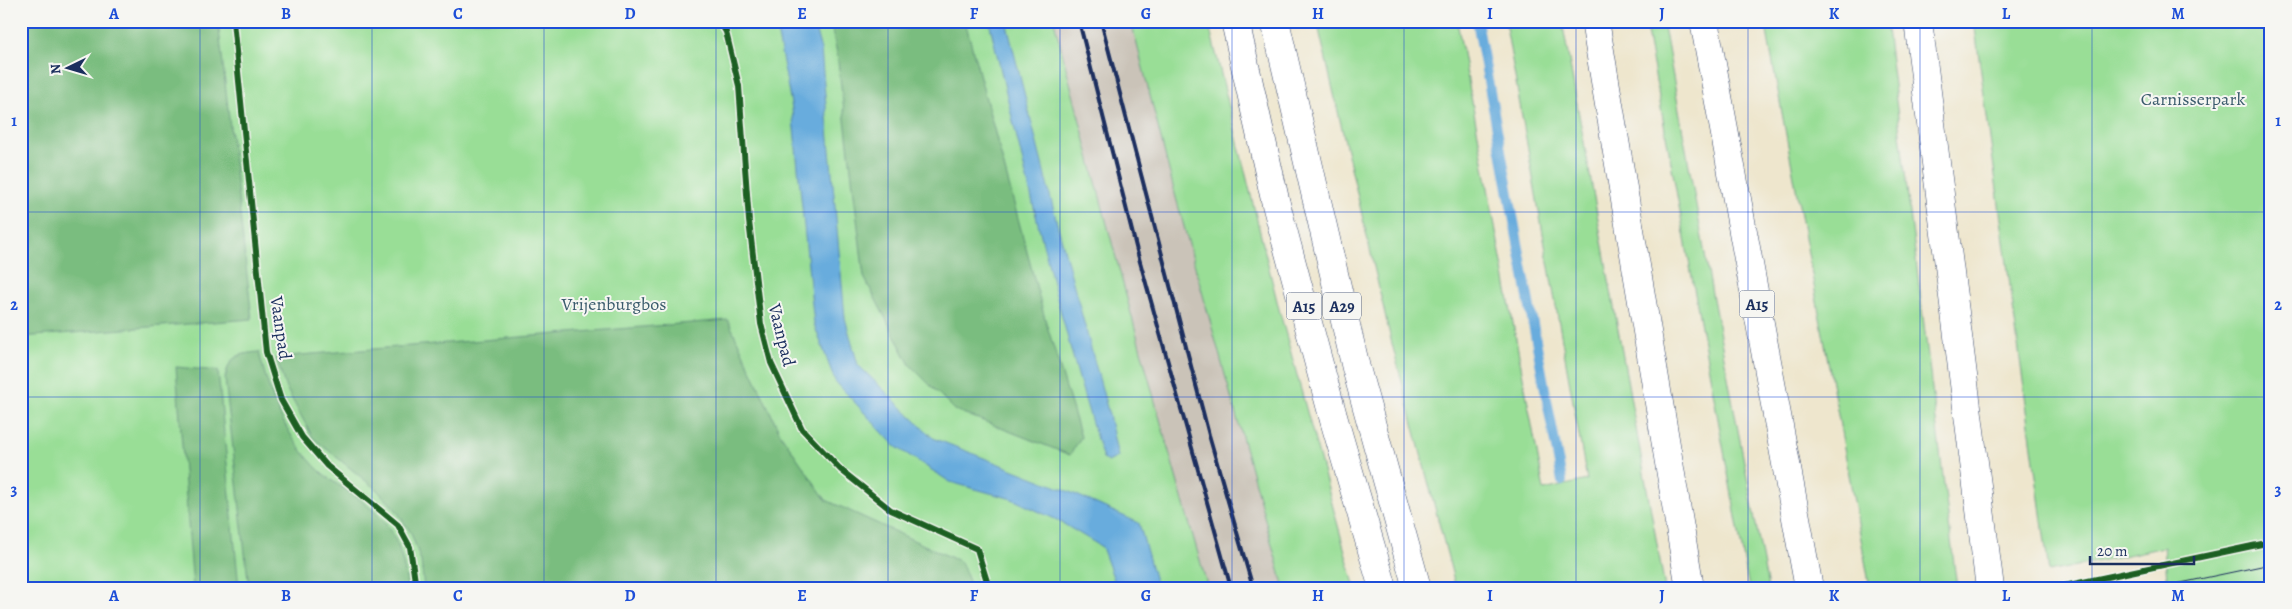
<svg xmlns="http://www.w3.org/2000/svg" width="2292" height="609" viewBox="0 0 2292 609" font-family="Alegreya,serif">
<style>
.industrial{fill:#cac3b8}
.green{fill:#99de96;stroke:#5a867a}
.forest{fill:#7abd7f;stroke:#4a766e}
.water{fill:#67acdd;stroke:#416e9e}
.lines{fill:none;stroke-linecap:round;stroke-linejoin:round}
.stream{stroke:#67acdd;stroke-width:10}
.motorway-casing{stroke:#3b4a6f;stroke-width:29}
.motorway{stroke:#fff;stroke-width:28}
.tram{stroke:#1b2f5e;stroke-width:1}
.rail{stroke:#1b2f5e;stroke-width:4}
.cycleway-casing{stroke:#f6f6f2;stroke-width:9}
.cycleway{stroke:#1b5e20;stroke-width:6}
.grid{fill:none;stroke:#1d4ed8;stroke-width:1;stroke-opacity:0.55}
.labels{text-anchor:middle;stroke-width:4;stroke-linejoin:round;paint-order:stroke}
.shield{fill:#f6f6f2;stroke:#5d6b8a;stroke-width:1}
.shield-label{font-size:16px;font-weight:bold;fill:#1b2f5e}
.park-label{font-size:18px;fill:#3a5b6c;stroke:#f6f6f2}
.street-label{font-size:18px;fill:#1b2f5e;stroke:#f6f6f2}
.neatline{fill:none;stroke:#1d4ed8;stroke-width:2}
.grid-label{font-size:16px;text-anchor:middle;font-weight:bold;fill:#1d4ed8}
</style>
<rect width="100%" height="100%" fill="#f6f6f2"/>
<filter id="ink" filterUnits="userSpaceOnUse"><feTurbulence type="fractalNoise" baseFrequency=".02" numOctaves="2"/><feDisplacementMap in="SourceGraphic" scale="10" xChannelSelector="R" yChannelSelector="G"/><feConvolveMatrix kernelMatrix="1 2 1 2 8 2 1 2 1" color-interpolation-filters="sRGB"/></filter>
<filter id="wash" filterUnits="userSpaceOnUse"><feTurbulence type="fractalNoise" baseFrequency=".0096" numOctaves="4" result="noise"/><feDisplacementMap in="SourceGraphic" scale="20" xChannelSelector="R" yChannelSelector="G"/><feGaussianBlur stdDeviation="1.12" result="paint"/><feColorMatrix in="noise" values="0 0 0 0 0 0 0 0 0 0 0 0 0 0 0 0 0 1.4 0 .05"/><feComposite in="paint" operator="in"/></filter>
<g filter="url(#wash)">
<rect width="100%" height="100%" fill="#eee6cd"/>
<path class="industrial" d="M1054,21H1131L1175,194L1284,588H1208L1171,463L1103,212Z"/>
<g class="green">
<path d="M21,21H1054C1103,211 1153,400 1208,588H21Z"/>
<path d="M1131,21H1208L1279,309L1355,588H1284L1175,194Z"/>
<path d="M1317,21H1457L1544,490L1587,480L1505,21H1562L1665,588H1456L1391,340Z"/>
<path d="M1645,21H1663L1711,288L1768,588H1749Z"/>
<path d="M1765,21H1886L1957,588H1870Z"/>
<path d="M1974,21H2271V588H2168L2164,547L2049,572Z"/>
</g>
<g class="forest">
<path d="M21,21H218L252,319L21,337Z"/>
<path d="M830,21H965L1045,319L1081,437L1070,455L955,410L910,365L864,277L837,53Z"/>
<path d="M728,320L780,433L826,500L961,562L972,588H424L421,561L411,533L396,510L377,490L313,438L285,386L276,357Z"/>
<path d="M259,352C270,397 286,439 321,472C331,481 344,488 355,496C394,524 400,542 408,588H249L225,379C229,356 237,354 259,352Z"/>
<path d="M176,367L218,371L239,588H193Z"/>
</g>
<g class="water">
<path d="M775,21H813L821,50L845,318L858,365L933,438L1070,492L1139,523L1157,588H1117L1102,547L1057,520L1012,499L950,482L895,446L835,381L814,324L792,109Z"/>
<path d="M989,21H1006L1057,223L1109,415L1118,457L1108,462L1103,459C1058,315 1024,167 989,21Z"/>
</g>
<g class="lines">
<path class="stream" d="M1477,21L1562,481"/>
</g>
</g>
<g filter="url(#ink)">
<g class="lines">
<defs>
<g id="motorway">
<path d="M1235,21L1276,204L1334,420L1383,588"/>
<path d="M1275,21L1356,368L1417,588"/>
<path d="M1595,21L1690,588"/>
<path d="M1704,21L1809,588"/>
<path d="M1918,21L1990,588"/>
</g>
</defs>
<use href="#motorway" class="motorway-casing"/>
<use href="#motorway" class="motorway"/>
<g class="tram">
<path d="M2157,588L2271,564"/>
<path d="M2243,588L2271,582"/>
</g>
<g class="rail">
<path d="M1079,21L1137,251L1231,588"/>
<path d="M1101,21L1209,435L1253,588"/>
</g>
<defs>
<g id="cycleway">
<path d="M233,21L266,352L281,400L302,437L327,466L398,525L410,547L416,588"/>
<path d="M719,21L726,32L739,86L749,221L761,324L771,363L802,429L841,470L891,510L977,549L989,588"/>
<path d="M2055,588L2271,542"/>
</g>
</defs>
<use href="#cycleway" class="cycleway-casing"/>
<use href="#cycleway" class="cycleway"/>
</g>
</g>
<path class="grid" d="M200,21V588M372,21V588M544,21V588M716,21V588M888,21V588M1060,21V588M1232,21V588M1404,21V588M1576,21V588M1748,21V588M1920,21V588M2092,21V588M21,212H2271M21,397H2271"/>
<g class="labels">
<g class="shield">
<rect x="1739.5" y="290.5" width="35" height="27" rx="4"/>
<rect x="1286.5" y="292.5" width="35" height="27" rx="4"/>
<rect x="1323" y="292.5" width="38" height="27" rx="4"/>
</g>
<g class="shield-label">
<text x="1757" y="310">A15</text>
<text x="1304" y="312">A15</text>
<text x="1342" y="312">A29</text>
</g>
<g class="park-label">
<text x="2193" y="105">Carnisserpark</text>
<text x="614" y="310">Vrijenburgbos</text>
</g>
<g class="street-label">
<text transform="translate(281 328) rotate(82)" y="6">Vaanpad</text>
<text transform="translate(782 335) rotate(76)" y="6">Vaanpad</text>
</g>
</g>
<rect width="2292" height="609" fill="none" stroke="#f6f6f2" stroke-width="55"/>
<g transform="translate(68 68) rotate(265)" stroke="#f6f6f2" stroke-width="4" paint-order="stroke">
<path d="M0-4L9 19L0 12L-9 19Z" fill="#1b2f5e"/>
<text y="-8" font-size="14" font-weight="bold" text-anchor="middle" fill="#1b2f5e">N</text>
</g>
<path d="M2090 556v8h104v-8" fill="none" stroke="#1b2f5e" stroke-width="2.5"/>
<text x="2097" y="556" font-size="15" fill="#1b2f5e" stroke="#f6f6f2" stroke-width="4" paint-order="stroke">20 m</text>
<rect x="28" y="28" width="2236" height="554" class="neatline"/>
<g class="grid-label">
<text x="114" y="19">A</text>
<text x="286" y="19">B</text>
<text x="458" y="19">C</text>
<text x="630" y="19">D</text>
<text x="802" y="19">E</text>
<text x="974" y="19">F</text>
<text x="1146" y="19">G</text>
<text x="1318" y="19">H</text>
<text x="1490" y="19">I</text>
<text x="1662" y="19">J</text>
<text x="1834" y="19">K</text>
<text x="2006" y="19">L</text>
<text x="2178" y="19">M</text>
<text x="14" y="126">1</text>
<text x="2278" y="126">1</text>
<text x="14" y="310">2</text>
<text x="2278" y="310">2</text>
<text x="14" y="495">3</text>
<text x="2278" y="495">3</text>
<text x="114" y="601">A</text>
<text x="286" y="601">B</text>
<text x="458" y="601">C</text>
<text x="630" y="601">D</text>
<text x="802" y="601">E</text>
<text x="974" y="601">F</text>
<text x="1146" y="601">G</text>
<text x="1318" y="601">H</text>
<text x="1490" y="601">I</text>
<text x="1662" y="601">J</text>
<text x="1834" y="601">K</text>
<text x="2006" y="601">L</text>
<text x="2178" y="601">M</text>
</g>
</svg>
